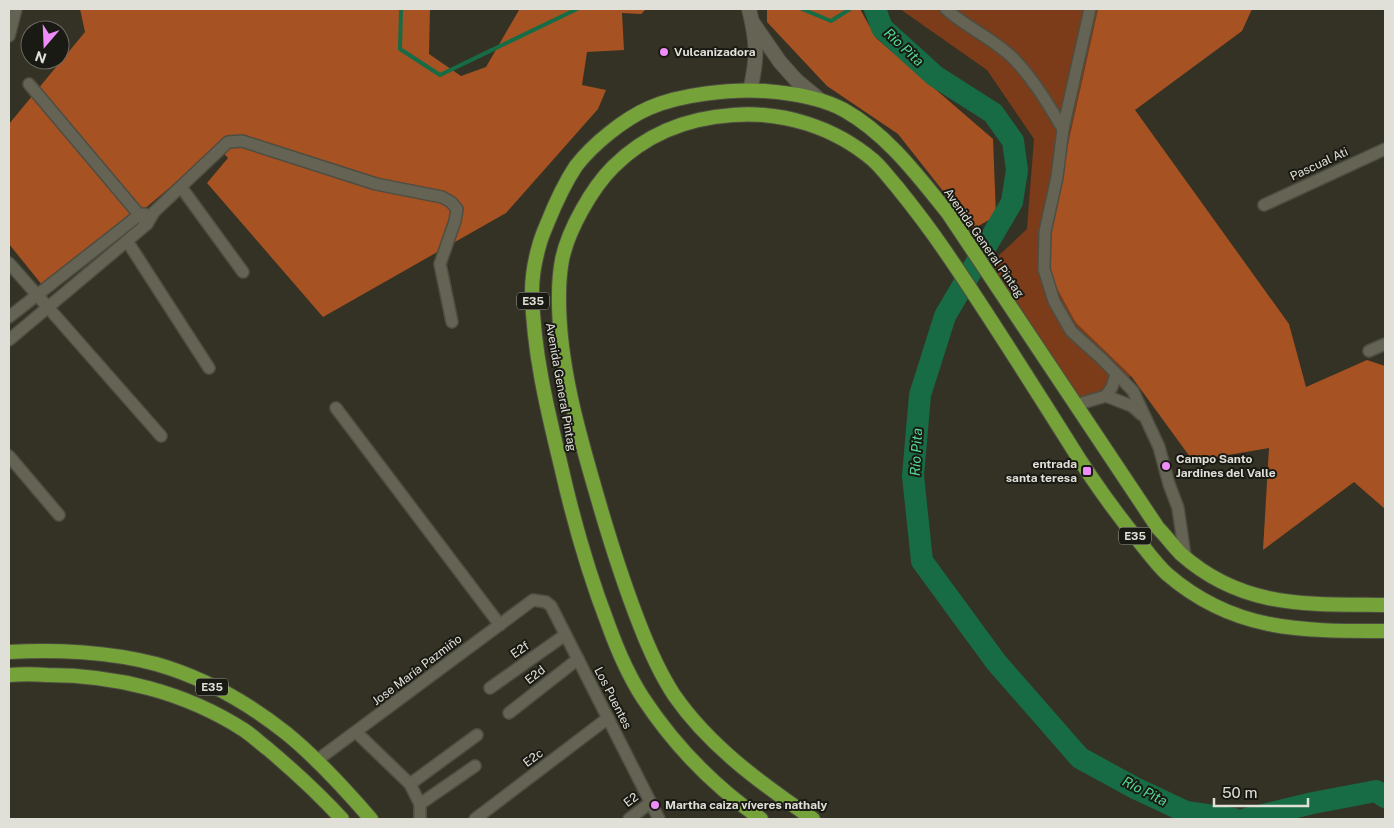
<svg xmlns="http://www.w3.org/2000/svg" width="1394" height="828" viewBox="0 0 1394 828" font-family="'Public Sans',sans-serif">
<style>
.green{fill:#7c3c19}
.forest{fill:#a65223}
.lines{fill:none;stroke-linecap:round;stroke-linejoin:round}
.stream{stroke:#176c45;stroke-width:4}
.river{stroke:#176c45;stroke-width:22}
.minor-casing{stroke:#4e4d42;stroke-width:14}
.tertiary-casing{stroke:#4e4d42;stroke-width:16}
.trunk-casing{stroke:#4e4d42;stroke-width:16}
.minor{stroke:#646354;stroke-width:11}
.tertiary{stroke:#646354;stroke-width:14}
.trunk{stroke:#76a23a;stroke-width:14}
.poi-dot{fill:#ee8cf9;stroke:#1a1a14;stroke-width:2}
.labels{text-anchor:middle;stroke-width:4;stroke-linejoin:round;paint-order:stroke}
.shield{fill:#1a1a14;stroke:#a5a59d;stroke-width:1}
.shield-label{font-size:11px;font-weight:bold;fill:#e1e0d8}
.poi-label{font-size:12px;font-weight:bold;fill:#e1e0d8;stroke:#1a1a14;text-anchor:start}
.street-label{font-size:12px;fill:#e1e0d8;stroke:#1a1a14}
.water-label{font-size:14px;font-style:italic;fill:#51dc96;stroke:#1a1a14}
</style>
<rect width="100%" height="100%" fill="#343224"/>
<path class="green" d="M900,9H1098L1048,234L1076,323L1131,376L1083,405L1020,314L992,262L1027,229L1034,139L987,70Z"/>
<g class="forest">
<path d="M80,9H430L429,54L461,76L486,67L519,10L523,9H646L641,14L622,13L624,50L587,52L582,85L606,90L598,109L506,213L323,317L207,183L228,158L218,147L47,291L9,244V124L85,32Z"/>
<path d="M767,9H860L876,38L993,139L996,216L973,229L898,134L827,86L767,22Z"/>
<path d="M1098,9H1252L1242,31L1135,110L1289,324L1306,387L1367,360L1385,366V509L1354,482L1263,550L1269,448L1193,461L1131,376L1076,323L1052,279L1048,234Z"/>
</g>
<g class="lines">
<g class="stream">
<path d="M401,9L400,49L440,75L577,9"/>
<path d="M802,9L831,21L850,9"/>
</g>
<g class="river">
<path d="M875,9L882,28L935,76L993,113L1013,141L1017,170L1012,202L945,316L920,395L913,476L922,561L996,662L1080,758L1135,788L1186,812L1234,819"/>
<path d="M1246,819L1313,803L1376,791L1385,797"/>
</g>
<defs>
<g id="minor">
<path d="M946,9C967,28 994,39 1014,59C1034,80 1048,104 1063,129"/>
<path d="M1090,9L1063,129L1057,177L1045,232L1044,269L1054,301L1071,331L1102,359L1133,391L1159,447L1169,484L1178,508L1185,556"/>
<path d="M9,36L16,9"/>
<path d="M29,84L147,224"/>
<path d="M181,187L243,272"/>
<path d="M1264,205L1385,149"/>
<path d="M127,241L209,368"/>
<path d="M9,263L161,436"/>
<path d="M9,317L119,231L139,215L145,214"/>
<path d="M9,340L147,224L154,212L228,142L242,141L376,184L442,197L451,202L457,209L455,221L440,264L452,322"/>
<path d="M1369,351L1385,344"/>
<path d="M1106,396L1112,387L1116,374"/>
<path d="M1075,405L1106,396L1132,406L1142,415"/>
<path d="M336,408L500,625"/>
<path d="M9,456L59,515"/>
<path d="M490,688L565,635"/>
<path d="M509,713L578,659"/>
<path d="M356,732L410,784L420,804V819"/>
<path d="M316,761L533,600L546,602L551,606L659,819"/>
<path d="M410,784L477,735"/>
<path d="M420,804L475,766"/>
<path d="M475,819L608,718"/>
<path d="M629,819L650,803"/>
</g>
<g id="tertiary">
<path d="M749,9C757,41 758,58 750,90"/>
<path d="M753,23L780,62L797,81L820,100"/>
</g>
<g id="trunk">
<path d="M9,652C55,649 111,652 156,664C202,677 248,703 286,733C317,758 345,789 371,819"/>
<path d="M9,675C21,674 34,674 47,675C116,675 185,692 244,730C253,736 260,743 268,749C294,771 319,794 342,819"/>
<path d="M761,819C715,787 674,745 643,698C628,675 617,649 608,624C588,572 573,519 561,466C547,409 533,350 532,292C532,277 535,260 539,246C541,238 544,231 547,224C555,204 564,184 576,166C593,144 624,119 649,108C681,94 731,89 765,91C792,93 820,97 844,110C887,134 918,176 948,213L1158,528C1166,536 1173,546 1181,554C1243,609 1308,604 1385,605"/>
<path d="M813,819C762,784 710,747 674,695C659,672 649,649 639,623C625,587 613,550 602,513C582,444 558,368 559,295C559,284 560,271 562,260C568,230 592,188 613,167C646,134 687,118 733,115C783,111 834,127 873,160C882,168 889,178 897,187C914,208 930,229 945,251C987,312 1026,375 1066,438C1088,474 1112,508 1138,540C1147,551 1156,564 1167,574C1234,632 1302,631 1385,631"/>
</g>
</defs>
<use href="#minor" class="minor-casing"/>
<use href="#tertiary" class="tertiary-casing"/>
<use href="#trunk" class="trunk-casing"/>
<use href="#minor" class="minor"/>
<use href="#tertiary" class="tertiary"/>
<use href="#trunk" class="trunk"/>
</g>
<g class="poi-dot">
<circle cx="664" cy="52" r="5"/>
<circle cx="1166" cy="466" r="5"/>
<rect x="1082" y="466" width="10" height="10" rx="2.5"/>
<circle cx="655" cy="805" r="5"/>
</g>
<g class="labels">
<g class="shield">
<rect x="517" y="292.5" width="32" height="17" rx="4"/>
<rect x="1119" y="527.5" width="32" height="17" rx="4"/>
<rect x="196" y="678.5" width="32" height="17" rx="4"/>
</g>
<g class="shield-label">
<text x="533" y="305">E35</text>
<text x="1135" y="540">E35</text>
<text x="212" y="691">E35</text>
</g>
<g class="poi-label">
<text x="674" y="56">Vulcanizadora</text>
<text x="1176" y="463">Campo Santo<tspan x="1176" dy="14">Jardines del Valle</tspan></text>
<text x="1077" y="468" text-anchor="end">entrada<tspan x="1077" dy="14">santa teresa</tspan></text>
<text x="665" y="809">Martha caiza víveres nathaly</text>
</g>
<g class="street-label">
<text transform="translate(1319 164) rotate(-25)" y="4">Pascual Ati</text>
<text transform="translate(984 243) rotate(55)" y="4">Avenida General Pintag</text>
<text transform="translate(561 387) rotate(80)" y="4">Avenida General Pintag</text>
<text transform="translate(520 650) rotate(-35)" y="4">E2f</text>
<text transform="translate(417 670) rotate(-37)" y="4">Jose María Pazmiño</text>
<text transform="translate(535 675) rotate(-38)" y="4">E2d</text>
<text transform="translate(613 698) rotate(63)" y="4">Los Puentes</text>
<text transform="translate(533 758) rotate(-37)" y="4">E2c</text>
<text transform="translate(631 800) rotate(-37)" y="4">E2</text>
</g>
<g class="water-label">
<text transform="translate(904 47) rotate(43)" y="5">Río Pita</text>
<text transform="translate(916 452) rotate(-87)" y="5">Río Pita</text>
<text transform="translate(1145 791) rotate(27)" y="5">Río Pita</text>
</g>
</g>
<rect width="1394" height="828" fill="none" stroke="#e1e0d8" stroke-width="20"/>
<g transform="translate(45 45) rotate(199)"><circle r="24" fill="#1a1a14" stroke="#6a6962"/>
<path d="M0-4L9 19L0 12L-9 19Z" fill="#ee8cf9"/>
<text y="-8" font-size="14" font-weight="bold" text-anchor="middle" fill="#e1e0d8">N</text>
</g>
<path d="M1214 798v8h94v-8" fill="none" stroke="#e1e0d8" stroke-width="2.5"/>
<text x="1222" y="798" font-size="15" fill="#e1e0d8" stroke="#1a1a14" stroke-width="4" paint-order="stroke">50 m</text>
</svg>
